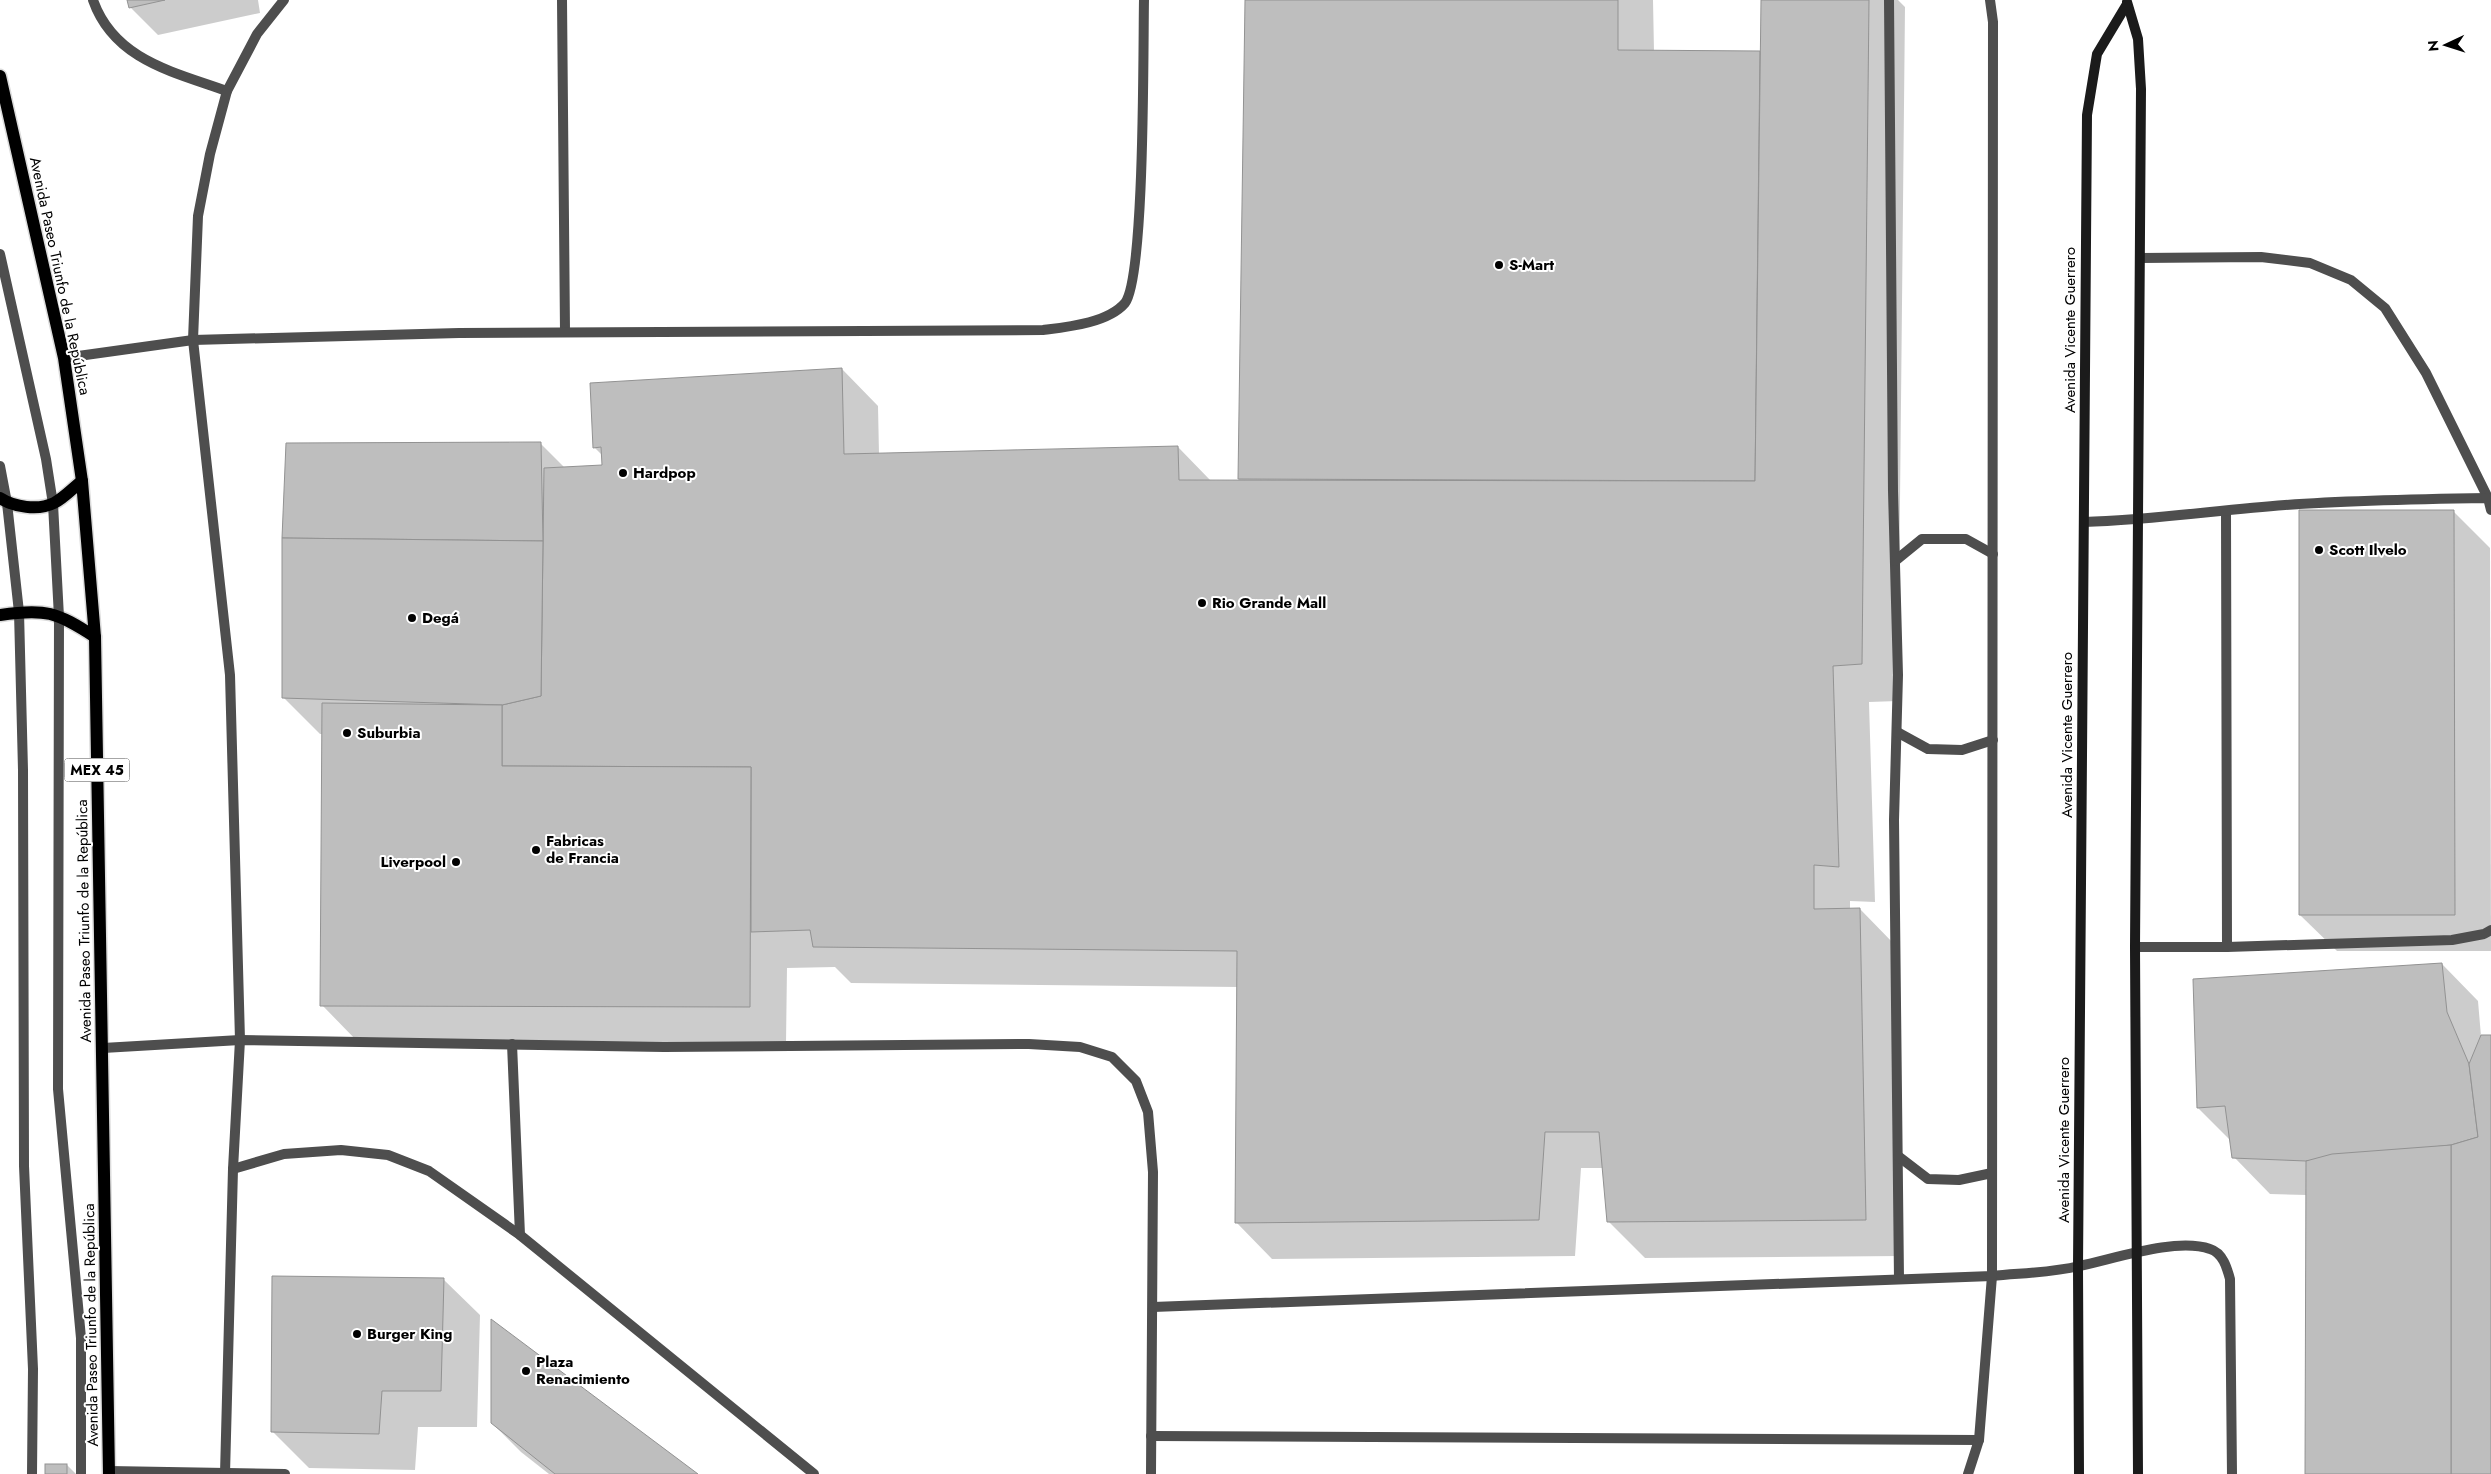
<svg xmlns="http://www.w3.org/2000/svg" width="2491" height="1474" viewBox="0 0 2491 1474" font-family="Jost,sans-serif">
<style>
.shadow{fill:#0003}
.building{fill:#bebebe;stroke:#929292}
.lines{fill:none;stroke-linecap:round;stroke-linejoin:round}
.primary-casing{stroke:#dbdbdb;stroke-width:15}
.lane{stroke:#4e4e4e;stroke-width:10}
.secondary{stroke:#1b1b1b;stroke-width:10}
.primary{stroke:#000;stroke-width:12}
.poi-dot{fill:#000;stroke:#fff;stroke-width:2}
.labels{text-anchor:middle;stroke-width:4;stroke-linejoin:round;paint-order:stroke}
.shield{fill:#fff;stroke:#4c4c4c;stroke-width:1}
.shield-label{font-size:14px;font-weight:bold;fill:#000}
.poi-label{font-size:15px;font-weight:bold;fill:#000;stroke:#fff;text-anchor:start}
.street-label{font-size:15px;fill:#000;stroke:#fff}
</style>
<rect width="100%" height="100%" fill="#fff"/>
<g class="shadow">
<path d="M128,0H258L260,13L158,35L130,7Z"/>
<path d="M1246,0H1653L1654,51L1761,52L1762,0H1898L1905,7L1898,701L1869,702L1875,902L1850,901V909H1860L1896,946L1902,1256L1645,1258L1608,1221L1604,1168H1581L1575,1256L1272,1259L1236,1222L1238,987L851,983L835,967L787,968L786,1043L358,1042L322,1005L323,734H320L283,697L540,443L565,468L604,466L603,456L594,447L842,369L878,406L879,454L1178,447L1211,481L1239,480Z"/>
<path d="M2453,511L2490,548L2491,951H2337L2300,915Z"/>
<path d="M2442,964L2478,1001L2481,1036H2491V1474H2306L2307,1195L2270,1194L2234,1157L2231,1141L2198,1108Z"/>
<path d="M443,1279L480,1315L477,1427H418L415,1470L309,1468L272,1431Z"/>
<path d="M492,1423L696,1474H549L521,1452Z"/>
<path d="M67,1465L76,1474H46Z"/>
</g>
<g class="building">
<path d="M127,0H165L129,8Z"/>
<path d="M1245,0H1618V50L1760,51L1755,481L1238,479Z"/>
<path d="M1761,0H1869L1862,664L1833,666L1839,867L1814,865V909L1860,908L1866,1220L1607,1222L1599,1132H1545L1539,1220L1235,1223L1237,951L813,947L810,930L751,932V767L502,766V705L541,696L544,468L602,465L601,447L593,448L590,383L842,368L844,454L1178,446L1179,480L1755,481Z"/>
<path d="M541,442L543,541L282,538L286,443Z"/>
<path d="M2299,510H2454L2455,915H2299Z"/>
<path d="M282,538L543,541L541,696L502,705L282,698Z"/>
<path d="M322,703L502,705V766L751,767L750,1007L320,1006Z"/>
<path d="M2442,963L2447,1012L2469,1064L2478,1137L2451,1145L2306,1161L2232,1158L2225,1106L2197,1108L2193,979Z"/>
<path d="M2481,1035H2491V1474H2451V1145L2478,1137L2469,1064Z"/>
<path d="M2451,1145V1474H2305L2306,1161L2332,1154Z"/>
<path d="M272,1276L444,1278L441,1391H382L379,1434L271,1432Z"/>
<path d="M491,1319L698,1474H555L491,1423Z"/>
<rect x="45" y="1464" width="22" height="10"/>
</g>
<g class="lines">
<defs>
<g id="primary">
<path d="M0,76L64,358L82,481L95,637L109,1474"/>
<path d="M0,498C14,507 38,511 54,503C64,498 73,488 82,481"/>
<path d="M0,615C45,608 57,612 95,637"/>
</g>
</defs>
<use href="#primary" class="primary-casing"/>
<g class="lane">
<path d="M93,0C114,60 174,72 227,91"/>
<path d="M562,0L565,331"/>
<path d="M1889,0L1893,491L1898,675L1894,820L1899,1279"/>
<path d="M0,254L46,459L53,504L59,617L58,1089L81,1338V1474"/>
<path d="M2140,258L2261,257L2310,263L2351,280L2385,308L2426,373L2488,498"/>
<path d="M64,358L193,340L459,333L1043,330C1067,327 1108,323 1125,303C1145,277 1143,46 1144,0"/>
<path d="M0,466L7,503L19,612L23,770L24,1166L33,1369L32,1474"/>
<path d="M2226,512L2227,947"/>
<path d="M2084,522C2151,520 2218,510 2285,505C2353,500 2420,499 2488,498L2491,510"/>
<path d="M1895,561L1922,539H1966L1993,554"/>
<path d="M1897,732L1928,749L1962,750L1993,740"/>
<path d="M2135,947H2227L2452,940L2484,934L2491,930"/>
<path d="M512,1044L520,1235L814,1474"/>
<path d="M103,1048L240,1040L664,1047L1029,1044L1080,1047L1112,1057L1136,1081L1148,1112L1153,1172L1151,1474"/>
<path d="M1898,1156L1928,1179L1959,1180L1992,1173"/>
<path d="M233,1169L284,1154L341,1150L388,1155L429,1171L520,1235"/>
<path d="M1153,1307L1992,1276C2021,1273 2051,1273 2079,1266C2114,1259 2176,1237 2210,1249C2223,1253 2227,1268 2230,1279L2232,1474"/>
<path d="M1151,1436L1979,1440"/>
<path d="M109,1471L285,1474"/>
<path d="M225,1474L233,1169L240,1040L230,675L193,340L198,216L210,154L227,91L257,34L284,0"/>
<path d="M1968,1474L1979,1440L1992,1276L1993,22L1990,0"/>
</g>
<g class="secondary">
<path d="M2127,2L2138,39L2141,89L2135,947L2138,1474"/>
<path d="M2079,1474L2078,1267L2087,115L2097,54L2127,4"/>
</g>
<use href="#primary" class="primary"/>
</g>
<g class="poi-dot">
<circle cx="1499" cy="265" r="5"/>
<circle cx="623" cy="473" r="5"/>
<circle cx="2319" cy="550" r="5"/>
<circle cx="1202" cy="603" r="5"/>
<circle cx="412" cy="618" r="5"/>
<circle cx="347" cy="733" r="5"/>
<circle cx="536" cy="850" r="5"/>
<circle cx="456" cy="862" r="5"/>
<circle cx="357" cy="1334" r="5"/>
<circle cx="526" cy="1371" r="5"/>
</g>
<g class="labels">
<rect class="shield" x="64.5" y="758.5" width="65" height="23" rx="4"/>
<g class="shield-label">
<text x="97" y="775">MEX 45</text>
</g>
<g class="poi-label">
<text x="1509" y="270">S-Mart</text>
<text x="633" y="478">Hardpop</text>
<text x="2329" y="555">Scott Ilvelo</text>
<text x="1212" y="608">Rio Grande Mall</text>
<text x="422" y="623">Degá</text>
<text x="357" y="738">Suburbia</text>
<text x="546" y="846">Fabricas<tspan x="546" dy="17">de Francia</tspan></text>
<text x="446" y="867" text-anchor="end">Liverpool</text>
<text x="367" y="1339">Burger King</text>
<text x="536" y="1367">Plaza<tspan x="536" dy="17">Renacimiento</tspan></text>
</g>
<g class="street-label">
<text transform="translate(60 276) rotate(78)" y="5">Avenida Paseo Triunfo de la República</text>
<text transform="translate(2070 330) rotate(-90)" y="5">Avenida Vicente Guerrero</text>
<text transform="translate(2067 735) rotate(-90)" y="5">Avenida Vicente Guerrero</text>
<text transform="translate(84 921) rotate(-91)" y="5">Avenida Paseo Triunfo de la República</text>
<text transform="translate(2064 1140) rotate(-90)" y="5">Avenida Vicente Guerrero</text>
<text transform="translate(91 1325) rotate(-91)" y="5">Avenida Paseo Triunfo de la República</text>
</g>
</g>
<g transform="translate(2446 45) rotate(266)" stroke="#ffffff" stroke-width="4" paint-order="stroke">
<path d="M0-4L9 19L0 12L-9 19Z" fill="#000000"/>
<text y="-8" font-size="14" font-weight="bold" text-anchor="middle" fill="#000000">N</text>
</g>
</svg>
